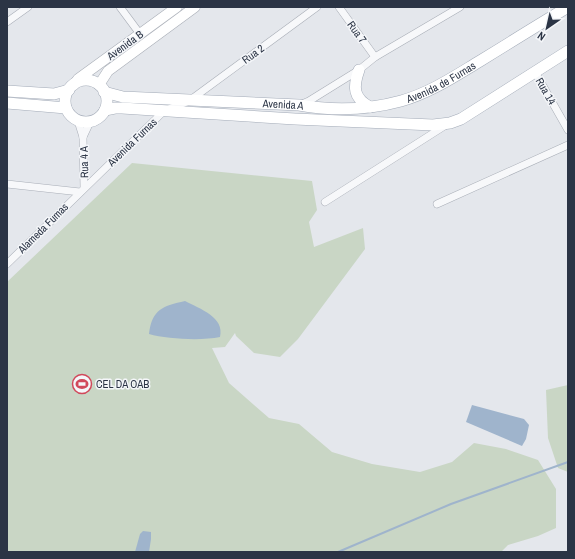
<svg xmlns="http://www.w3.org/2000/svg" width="575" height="559" viewBox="0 0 575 559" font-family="'Archivo Narrow',sans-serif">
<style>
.green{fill:#c9d6c5}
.water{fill:#9fb4cc}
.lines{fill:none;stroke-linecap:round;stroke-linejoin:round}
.stream{stroke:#9fb4cc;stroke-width:2}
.street-casing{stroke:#a9aeb7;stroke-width:8}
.secondary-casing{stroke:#a9aeb7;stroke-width:11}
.primary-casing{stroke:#a3abb8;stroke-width:12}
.street{stroke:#f7f8fa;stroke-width:7}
.secondary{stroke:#fff;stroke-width:10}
.primary{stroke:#fff;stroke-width:11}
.labels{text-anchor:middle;stroke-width:3;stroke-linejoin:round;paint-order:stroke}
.street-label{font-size:11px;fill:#2b3445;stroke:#f4f6f9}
.poi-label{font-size:11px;fill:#2b3445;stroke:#f4f6f9;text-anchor:start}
</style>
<rect width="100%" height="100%" fill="#e4e7ec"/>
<g class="green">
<path d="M132,163L312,181L317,210L309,222L314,247L363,228L365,249L298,339L280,357L254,353L236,336L235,333L225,347L212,348L229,383L269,418L299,424L332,452L372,464L420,472L452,462L474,443L506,449L538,460L556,489V528L538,536L508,545L501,552H7V282Z"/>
<path d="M568,385V472L558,468L548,438L546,390Z"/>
</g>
<g class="water">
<path d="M185,301C200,309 225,317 220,337C201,341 167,339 149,334C152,309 163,306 185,301Z"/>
<path d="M472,405L524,419L529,425L526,439L522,446L466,422Z"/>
<path d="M143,531L151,532V539L149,552H135L140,534Z"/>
</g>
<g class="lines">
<path class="stream" d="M338,552L451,504L568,462"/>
<defs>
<g id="street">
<path d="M120,7L140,34"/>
<path d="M339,7L375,57"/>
<path d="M7,22L28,7"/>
<path d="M535,72L568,130"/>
<path d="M302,104L309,101L359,70L375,57L460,7"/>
<path d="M78,121L83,137L84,188"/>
<path d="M83,137L90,122"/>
<path d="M7,184L80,192"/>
<path d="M325,202L446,125"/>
<path d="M437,204L568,145"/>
<path d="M7,264L164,111L189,101L317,7"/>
</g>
<g id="secondary">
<path d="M74,85L78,79L177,7"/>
<path d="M99,85L108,71L195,7"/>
</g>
<g id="primary">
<path d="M359,70C353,87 353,98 370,107"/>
<circle cx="86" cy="101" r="21"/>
<path d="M7,91L54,94L69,90"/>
<path id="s1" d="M104,92L123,97L299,105C333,111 368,110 401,101C430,93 455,76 480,61C509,43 538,25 568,7"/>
<path d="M7,103L66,108"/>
<path d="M105,110L115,108H122L295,119L433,125L450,123L461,119L568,51"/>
</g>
</defs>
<use href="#street" class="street-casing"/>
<use href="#secondary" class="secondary-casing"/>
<use href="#primary" class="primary-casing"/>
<use href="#street" class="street"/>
<use href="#secondary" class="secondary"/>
<use href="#primary" class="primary"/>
</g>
<defs>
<symbol id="stadium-ring" viewBox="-11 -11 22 22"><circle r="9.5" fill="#f4f6f9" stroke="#d1495b" stroke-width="1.5"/><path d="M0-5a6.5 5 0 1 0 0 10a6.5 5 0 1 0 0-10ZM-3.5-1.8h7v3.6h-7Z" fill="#d1495b"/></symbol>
</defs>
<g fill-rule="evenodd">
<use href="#stadium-ring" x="71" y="373" width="22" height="22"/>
</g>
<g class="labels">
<g class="street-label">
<text transform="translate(357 32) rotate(54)" y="4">Rua 7</text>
<text transform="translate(125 45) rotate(-36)" y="4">Avenida B</text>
<text transform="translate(253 54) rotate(-36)" y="4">Rua 2</text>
<text dy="4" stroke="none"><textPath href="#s1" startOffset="343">Avenida de Furnas</textPath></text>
<text transform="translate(546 91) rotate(60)" y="4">Rua 14</text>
<text dy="4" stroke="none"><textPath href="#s1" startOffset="180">Avenida A</textPath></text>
<text transform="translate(132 142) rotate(-44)" y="4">Avenida Furnas</text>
<text transform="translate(84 162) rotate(-91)" y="4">Rua 4 A</text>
<text transform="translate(43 228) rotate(-45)" y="4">Alameda Fumas</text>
</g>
<g class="poi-label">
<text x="96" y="388">CEL DA OAB</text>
</g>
</g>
<rect width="575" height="559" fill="none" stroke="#2b3445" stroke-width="16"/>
<g transform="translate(547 28) rotate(214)" stroke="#f4f6f9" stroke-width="3" paint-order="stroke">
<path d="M0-3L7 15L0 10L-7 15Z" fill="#2b3445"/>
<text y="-6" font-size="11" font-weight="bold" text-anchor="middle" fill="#2b3445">N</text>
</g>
</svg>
